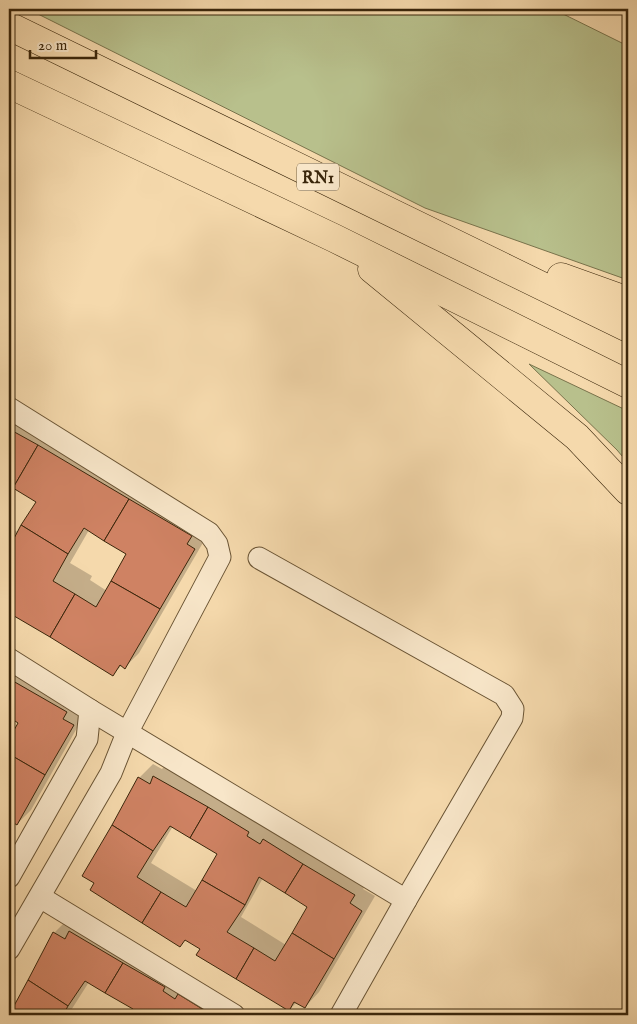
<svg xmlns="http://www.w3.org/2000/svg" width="637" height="1024" viewBox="0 0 637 1024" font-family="'IM FELL English',serif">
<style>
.green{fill:#b8c08c;stroke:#79734c}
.shadow{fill:#0003;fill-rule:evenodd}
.building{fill:#cf8263;stroke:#3a260b}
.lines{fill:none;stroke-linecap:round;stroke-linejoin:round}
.minor-casing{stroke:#695333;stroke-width:23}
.trunk-casing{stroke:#3a260b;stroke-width:29}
.minor{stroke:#f8e6c9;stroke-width:21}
.trunk{stroke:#f5d9ac;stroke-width:28}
.labels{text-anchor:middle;stroke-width:4.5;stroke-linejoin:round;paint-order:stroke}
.shield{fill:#f8e6c9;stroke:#736044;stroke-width:1}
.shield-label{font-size:16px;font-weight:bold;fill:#3a260b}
</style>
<rect width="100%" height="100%" fill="#f5d9ac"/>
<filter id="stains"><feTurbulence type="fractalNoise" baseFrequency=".004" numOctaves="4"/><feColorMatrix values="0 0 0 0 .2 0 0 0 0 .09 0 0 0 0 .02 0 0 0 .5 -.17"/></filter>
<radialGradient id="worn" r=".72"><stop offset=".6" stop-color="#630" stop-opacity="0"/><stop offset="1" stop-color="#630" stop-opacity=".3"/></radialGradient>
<g class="green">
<path d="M28,9H553L628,46V280L425,208Z"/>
<path d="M529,364L628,411V463L617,450Z"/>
</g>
<g class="shadow">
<path d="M9,407L57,428L146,481L143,485L208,534L139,653L125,667L122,665L113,674L9,611V526L19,533L38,501L9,484ZM89,530L128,553L107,591L90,580L92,576L70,563Z"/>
<path d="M9,655L87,710L31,810L17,824L9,819V741L20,722L9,716Z"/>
<path d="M168,762L368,881L363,889L375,896L319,992L305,1007L297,1002L289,1010L202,948L186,939L180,945L92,890L139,778L153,764L162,769ZM173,826L219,853L197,891L151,863ZM263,878L309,906L286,945L241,917Z"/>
<path d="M68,919L193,981L249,1015H130L134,1009L89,982L68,1015H9L54,933Z"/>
</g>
<g class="building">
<path d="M9,429L38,445L13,488L9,485Z"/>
<path d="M38,445L129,499L104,541L84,528L68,554L21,525L36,502L13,488Z"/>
<path d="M129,499L192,536L187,544L195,549L160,609L111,581L126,554L104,541Z"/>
<path d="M21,525L68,554L53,581L75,594L50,637L9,613V548Z"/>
<path d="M111,581L160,609L125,669L120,665L113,676L50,637L75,594L96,607Z"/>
<path d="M13,681L67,712L63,719L74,725L45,775L9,754V739L18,723L9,717V688Z"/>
<path d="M9,754L45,775L17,825L9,820Z"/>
<path d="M153,776L208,807L190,838L170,826L153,851L112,825L138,777L150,784Z"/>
<path d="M208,807L249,832L247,836L260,844L263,839L303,864L285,893L259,877L245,905L202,880L217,854L190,838Z"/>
<path d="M112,825L153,851L137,877L161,892L142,923L90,890L94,883L82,876Z"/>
<path d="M303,864L355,895L350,903L362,911L334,959L292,933L307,907L285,893Z"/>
<path d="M202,880L245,905L227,932L254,948L236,979L196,955L200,949L185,940L180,947L142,923L161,892L186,907Z"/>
<path d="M69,931L123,963L105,993L85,981L68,1006L28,980L53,932L65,939Z"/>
<path d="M292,933L334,959L305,1008L294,1002L289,1011L236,979L254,948L275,961Z"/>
<path d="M123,963L165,987L163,991L175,999L178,994L212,1015H129L133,1009L105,993Z"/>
<path d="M28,980L68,1006L63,1015H9Z"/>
</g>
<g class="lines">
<defs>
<g id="minor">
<path d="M9,408L209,533L217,544L220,557L127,733L111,773L9,949"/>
<path d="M259,558L504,695L513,709L512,718L406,900"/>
<path d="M9,659L90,710L87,739L9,877"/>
<path d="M90,710L406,900L341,1015"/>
<path d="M40,897L234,1015"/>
</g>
<g id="trunk">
<path d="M9,26L628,328"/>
<path d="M9,84L334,238L628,384"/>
<path d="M372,269L577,437L628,491"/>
<path d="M561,277L628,301"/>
</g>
</defs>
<use href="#minor" class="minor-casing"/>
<use href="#trunk" class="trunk-casing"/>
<use href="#minor" class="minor"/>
<use href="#trunk" class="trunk"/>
</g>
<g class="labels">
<rect class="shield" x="297" y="163.5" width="42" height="27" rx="4"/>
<g class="shield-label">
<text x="318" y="183">RN1</text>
</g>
</g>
<rect width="637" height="1024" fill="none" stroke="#f5d9ac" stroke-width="30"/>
<rect x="10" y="10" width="617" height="1004" fill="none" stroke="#3a260b" stroke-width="2.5"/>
<rect x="15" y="15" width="607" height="994" fill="none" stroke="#3a260b"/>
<path d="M30 50v8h66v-8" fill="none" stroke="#3a260b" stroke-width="2.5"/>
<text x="38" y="50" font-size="15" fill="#3a260b" stroke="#f8e6c9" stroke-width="4" paint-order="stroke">20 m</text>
<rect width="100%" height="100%" filter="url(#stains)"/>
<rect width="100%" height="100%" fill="url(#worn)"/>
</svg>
